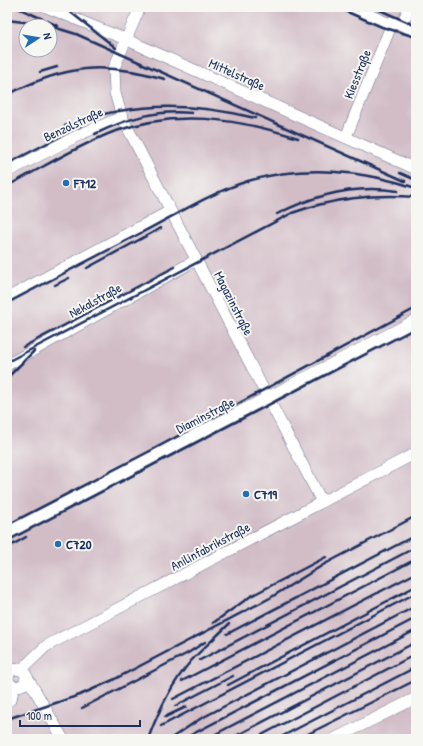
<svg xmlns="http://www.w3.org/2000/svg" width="423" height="746" viewBox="0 0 423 746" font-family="'Patrick Hand',sans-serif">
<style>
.industrial{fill:#d2bdc7;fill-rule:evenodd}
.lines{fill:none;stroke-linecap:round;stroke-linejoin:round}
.minor-casing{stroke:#667087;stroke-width:12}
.minor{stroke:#fff;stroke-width:11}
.rail{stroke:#1b2f5e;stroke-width:2.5}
.poi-dot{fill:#1f6fb2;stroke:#f6f6f2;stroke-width:1.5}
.labels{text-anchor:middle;stroke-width:4;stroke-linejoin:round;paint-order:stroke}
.street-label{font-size:13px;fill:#1b2f5e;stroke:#f6f6f2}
.poi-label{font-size:13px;font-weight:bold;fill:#1b2f5e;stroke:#f6f6f2;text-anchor:start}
</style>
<rect width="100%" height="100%" fill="#f6f6f2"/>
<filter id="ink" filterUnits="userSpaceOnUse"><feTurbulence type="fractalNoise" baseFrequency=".025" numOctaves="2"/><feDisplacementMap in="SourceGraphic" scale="8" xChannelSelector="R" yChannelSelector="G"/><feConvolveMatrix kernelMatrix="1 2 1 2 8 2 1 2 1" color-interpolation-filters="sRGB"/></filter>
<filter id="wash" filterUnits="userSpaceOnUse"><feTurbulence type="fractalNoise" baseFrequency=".012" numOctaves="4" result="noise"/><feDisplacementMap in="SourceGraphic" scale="16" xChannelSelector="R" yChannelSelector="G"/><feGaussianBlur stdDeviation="0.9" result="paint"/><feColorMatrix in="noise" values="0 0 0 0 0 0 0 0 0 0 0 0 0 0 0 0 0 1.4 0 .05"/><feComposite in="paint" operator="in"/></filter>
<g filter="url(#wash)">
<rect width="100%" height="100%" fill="#f0e8d3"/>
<path class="industrial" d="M7,7H416V739H7ZM26,26H50V50H26Z"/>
</g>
<g filter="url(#ink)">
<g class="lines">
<defs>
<g id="minor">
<path d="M46,7L125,39L416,169"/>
<path d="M140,7L114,68L115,93L122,117L322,502"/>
<path d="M351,7L392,25"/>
<path d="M402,25L409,7"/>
<path d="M346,137L393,21L416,31"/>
<path d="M7,172L81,134L122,117"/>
<path d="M7,298L170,211"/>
<path d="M7,365L196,260"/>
<path d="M7,533L416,320"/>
<path d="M21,670L46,646L416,453"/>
<path d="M26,677L24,684L17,687C7,686 5,676 13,669L21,670L25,673L63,739"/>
<path d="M7,702L11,699L14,687"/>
<path d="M334,739L416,698"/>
</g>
</defs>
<use href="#minor" class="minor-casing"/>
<use href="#minor" class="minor"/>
<g class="rail">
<path d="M16,7L58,26"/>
<path d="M64,7L116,48"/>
<path d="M336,7L382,27L416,37"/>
<path d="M373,7L416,26"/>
<path d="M7,20L48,25"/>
<path d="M50,26L76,34L405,181"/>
<path d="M40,72L57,67"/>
<path d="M7,95C65,65 103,61 165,79"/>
<path d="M65,126C126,102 192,102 255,118"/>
<path d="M95,134C126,119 157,109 192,113"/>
<path d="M7,164L82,125"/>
<path d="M400,173L416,180"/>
<path d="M7,186C40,169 79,145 113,132C177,109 234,118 298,138"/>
<path d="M277,214C316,194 355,184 398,191"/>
<path d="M87,268L161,228"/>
<path d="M55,285L69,278"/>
<path d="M7,303C51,280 95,257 139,234C174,216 210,193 248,181C303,165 362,170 416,188"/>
<path d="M23,347L175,267"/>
<path d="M7,362L292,213C334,198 372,194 416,197"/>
<path d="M7,378L34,351"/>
<path d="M7,525L150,451L416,308"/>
<path d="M7,541L416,328"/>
<path d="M7,548L26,537"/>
<path d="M213,623L251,596L326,557"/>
<path d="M227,634L416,535"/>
<path d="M200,660L416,547"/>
<path d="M182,681L416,559"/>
<path d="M228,685L416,586"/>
<path d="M173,699L416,573"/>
<path d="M175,706L233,676"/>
<path d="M82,708L188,653L205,642"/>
<path d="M165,717L186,707"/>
<path d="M7,719L80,695L113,680L270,598L323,565L416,516"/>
<path d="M161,726L416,593"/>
<path d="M148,739C158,712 172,683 191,661C203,648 216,637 229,624"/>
<path d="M170,739L200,719L416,606"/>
<path d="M183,739L416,618"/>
<path d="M206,739L416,630"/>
<path d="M230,739L416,642"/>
<path d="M254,739L416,654"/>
<path d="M277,739L416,667"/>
<path d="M298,739L416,680"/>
</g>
</g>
</g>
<g class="poi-dot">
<circle cx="66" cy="183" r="4"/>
<circle cx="246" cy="494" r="4"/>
<circle cx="58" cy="544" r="4"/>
</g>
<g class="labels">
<g class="street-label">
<text transform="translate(237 74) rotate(24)" y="5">Mittelstraße</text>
<text transform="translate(357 74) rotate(-68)" y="5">Kiesstraße</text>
<text transform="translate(73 124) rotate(-25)" y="5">Benzolstraße</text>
<text transform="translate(95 300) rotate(-29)" y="5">Nekalstraße</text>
<text transform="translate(234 303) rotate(63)" y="5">Magazinstraße</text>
<text transform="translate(205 415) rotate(-27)" y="5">Diaminstraße</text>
<text transform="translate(210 546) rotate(-28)" y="5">Anilinfabrikstraße</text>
</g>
<g class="poi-label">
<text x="74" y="188">F712</text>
<text x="254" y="499">C719</text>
<text x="66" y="549">C720</text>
</g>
</g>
<rect width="423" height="746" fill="none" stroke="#f6f6f2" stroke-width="24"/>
<g transform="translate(38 38) rotate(78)"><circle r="19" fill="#f6f6f2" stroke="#9ea6b7"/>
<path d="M0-3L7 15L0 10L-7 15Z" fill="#1f6fb2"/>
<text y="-6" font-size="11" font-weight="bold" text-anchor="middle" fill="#1b2f5e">N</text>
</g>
<path d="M20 720v6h120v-6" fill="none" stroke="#1b2f5e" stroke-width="2"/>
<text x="26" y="720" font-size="12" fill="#1b2f5e" stroke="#f6f6f2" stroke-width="3" paint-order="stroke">100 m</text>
</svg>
